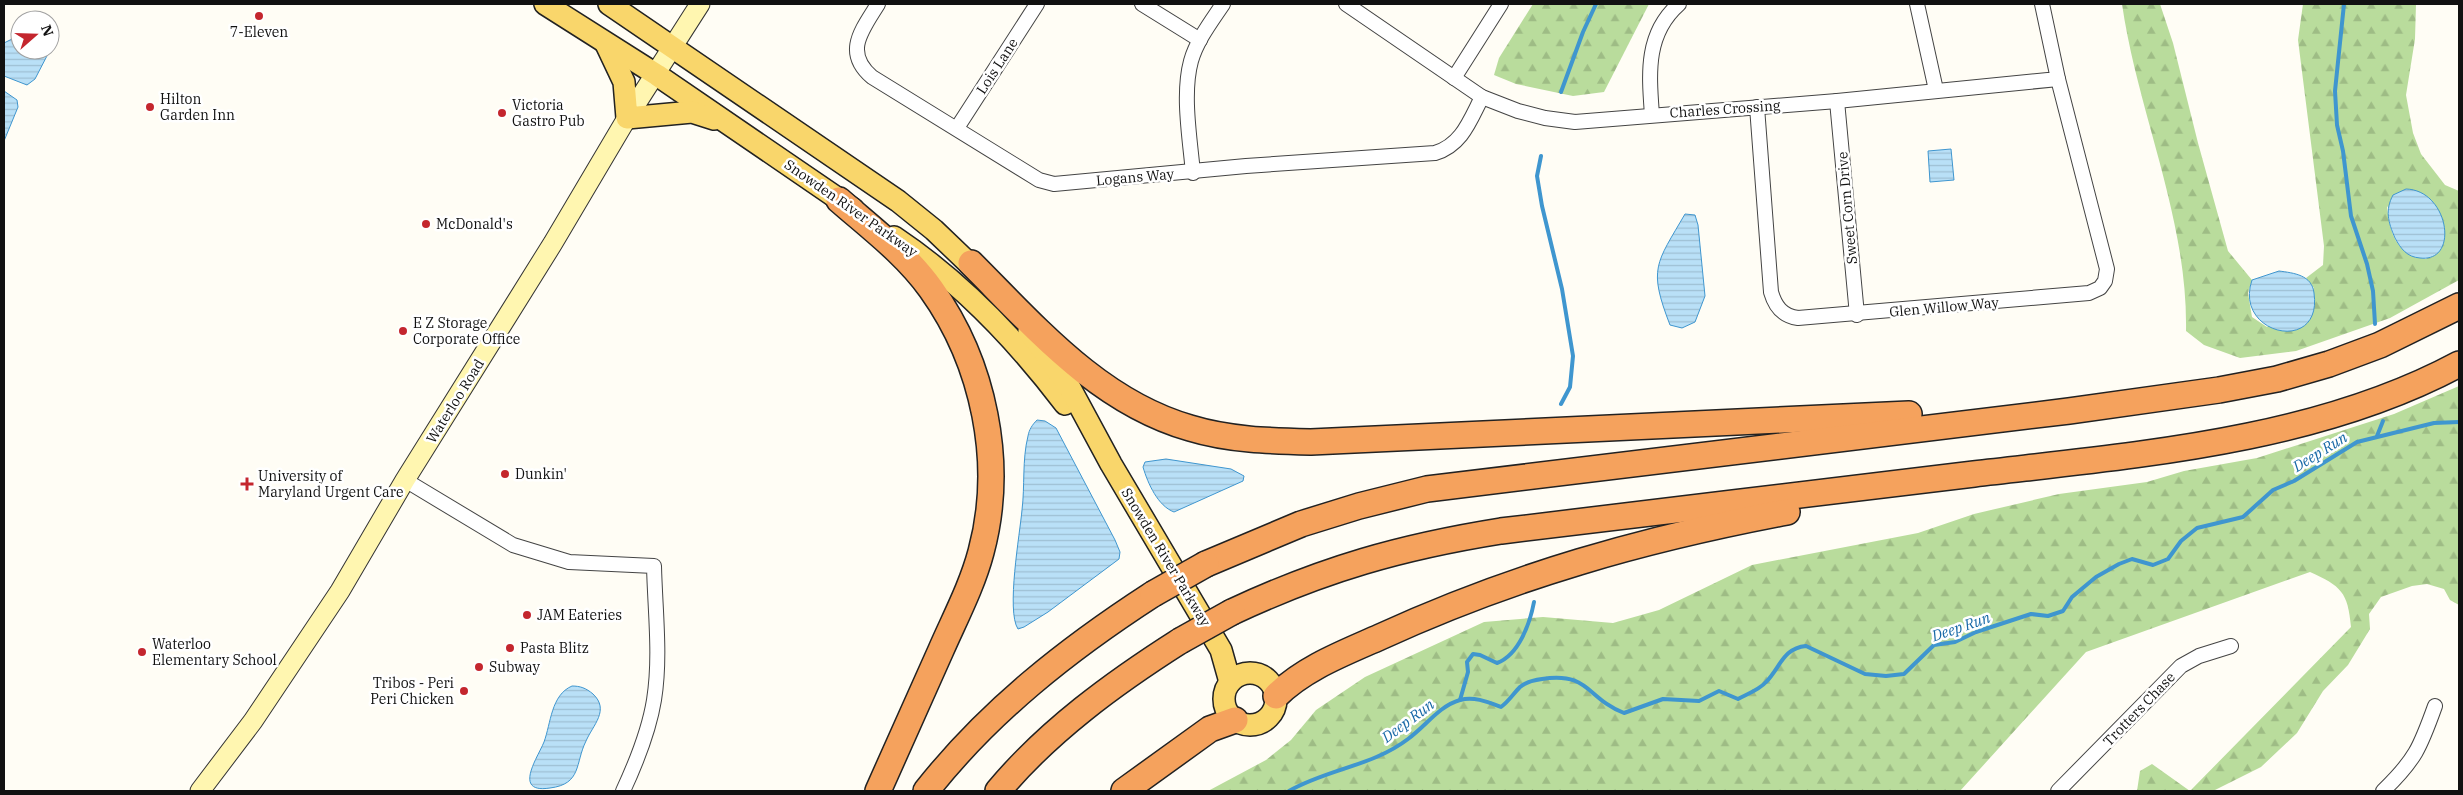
<svg xmlns="http://www.w3.org/2000/svg" width="2463" height="795" viewBox="0 0 2463 795" font-family="'IBM Plex Serif',serif">
<style>
.forest{fill:url(#forest-firs);fill-rule:evenodd}
.water{fill:url(#water-rules);stroke:#3f96cf}
.lines{fill:none;stroke-linecap:round;stroke-linejoin:round}
.stream{stroke:#3f96cf;stroke-width:4}
.minor-casing{stroke:#444;stroke-width:16}
.secondary-casing{stroke:#333;stroke-width:21}
.primary-casing{stroke:#222;stroke-width:24}
.motorway-casing{stroke:#222;stroke-width:28}
.minor{stroke:#fff;stroke-width:14}
.secondary{stroke:#fff6b0;stroke-width:19}
.primary{stroke:#f9d66b;stroke-width:21}
.motorway{stroke:#f5a25d;stroke-width:25}
.motorway-bridge-casing{stroke:#222;stroke-width:28;stroke-linecap:butt}
.motorway-bridge{stroke:#f5a25d;stroke-width:25}
.poi-dot{fill:#c4262e;stroke:#fff;stroke-width:2}
.labels{text-anchor:middle;stroke-width:5;stroke-linejoin:round;paint-order:stroke}
.poi-label{font-size:14px;fill:#111;stroke:#fff;text-anchor:start}
.street-label{font-size:14px;fill:#111;stroke:#fff}
.water-label{font-size:15px;font-style:italic;fill:#1768a6;stroke:#fff}
</style>
<defs>
<pattern id="forest-firs" width="22" height="20" patternUnits="userSpaceOnUse" patternTransform="scale(1.25)"><rect width="22" height="20" fill="#b9dc9c"/><path d="M5 1l3.5 6h-7zM16 11l3.5 6h-7z" fill="#9ebc85"/></pattern>
<pattern id="water-rules" width="6" height="5" patternUnits="userSpaceOnUse" patternTransform="scale(1.25)"><rect width="6" height="5" fill="#b9e0f7"/><path d="M0 2.5h6" fill="none" stroke="#9ebfd3"/></pattern>
</defs>
<rect width="100%" height="100%" fill="#fffdf5"/>
<g class="forest">
<path d="M1533,4H1649L1604,92L1573,96L1516,84L1494,75L1499,58Z"/>
<path d="M2122,4H2160L2173,43L2198,143L2228,251L2252,280L2248,293L2252,317L2267,327L2314,288L2306,278L2323,265L2324,246L2298,40L2303,4H2416L2415,39L2406,95L2413,133L2421,154L2445,185L2459,191V280L2390,318L2296,351L2240,358L2204,345L2186,331C2188,218 2138,114 2122,4ZM2387,206L2427,259C2396,255 2390,234 2387,206Z"/>
<path d="M2459,386V605L2450,600L2444,589L2427,584L2412,586L2381,597L2369,614L2370,629L2348,665L2323,691L2297,733L2261,767L2213,791H2137L2140,771L2152,764L2190,791L2351,627C2348,592 2341,586 2310,572L2086,652L1960,791H1208L1266,760L1291,740L1316,710L1365,677L1484,622L1543,617L1613,623L1659,610L1752,565L1918,533L1974,514L2059,494L2147,482L2184,471L2257,458L2394,414Z"/>
</g>
<g class="water">
<path d="M20,35V50H50L35,79L27,85L4,76V43Z"/>
<path d="M4,91L17,100L18,107L4,141Z"/>
<path d="M1951,149L1954,180L1930,182L1928,151Z"/>
<path d="M2406,189C2449,190 2460,263 2420,258C2407,257 2401,249 2395,238C2388,222 2385,210 2393,195Z"/>
<path d="M1685,214L1695,215L1698,225L1705,296L1695,322L1682,328L1670,325C1648,268 1656,264 1685,214Z"/>
<path d="M2279,271C2294,273 2312,275 2314,293C2323,355 2233,335 2252,280Z"/>
<path d="M1037,420L1045,421L1056,428L1115,540L1120,552L1119,559L1048,612L1024,627L1018,629C1006,611 1020,533 1022,510C1025,486 1022,460 1028,436C1029,430 1032,425 1037,420Z"/>
<path d="M1166,459L1231,469L1244,476L1243,481L1174,512C1158,506 1148,484 1143,467L1145,462Z"/>
<path d="M572,686C580,686 586,688 593,694C610,710 593,725 586,741C575,763 582,784 550,788C512,794 538,757 544,742C551,723 551,695 572,686Z"/>
</g>
<g class="lines">
<g class="stream">
<path d="M2344,4L2335,91L2337,125L2343,151L2351,216L2367,264L2373,291L2375,324"/>
<path d="M1561,92L1583,32L1596,4"/>
<path d="M1541,156L1537,176L1542,206L1562,289L1573,356L1570,387L1561,404"/>
<path d="M2377,436L2383,421"/>
<path d="M1460,700L1468,672L1467,662L1473,654L1480,655L1497,663C1519,655 1530,623 1534,602"/>
<path d="M1289,791C1327,769 1373,766 1408,739C1426,726 1439,706 1460,700C1474,696 1488,702 1501,707C1509,701 1513,694 1520,687C1526,682 1534,680 1542,679C1590,672 1586,698 1624,713L1663,699L1699,701L1719,691L1738,699C1747,694 1759,690 1766,682C1780,668 1783,648 1806,646L1865,674L1886,676L1904,674L1934,645L1955,642L1976,632L2031,614L2048,616L2063,611L2072,597L2096,577L2119,564L2132,559L2153,565L2168,559L2181,541L2197,528L2243,517L2273,490L2294,481L2357,442L2434,423L2459,422"/>
</g>
<defs>
<g id="minor">
<path d="M878,4C862,30 843,52 872,77L1039,180L1054,184L1246,166L1435,153C1462,145 1470,120 1482,97"/>
<path d="M1142,4L1200,40"/>
<path d="M1346,4L1482,97L1518,111L1545,118L1575,122L1837,101L2058,79L2042,4"/>
<path d="M1917,4L1936,90"/>
<path d="M1454,78L1501,4"/>
<path d="M1837,101L1857,315"/>
<path d="M1757,107L1771,292C1775,306 1782,316 1798,318L2089,293L2100,288L2105,281L2107,269L2058,79"/>
<path d="M1652,115C1649,74 1645,34 1679,4"/>
<path d="M957,128L1037,4"/>
<path d="M1193,173C1190,139 1182,94 1191,61C1197,40 1211,22 1223,4"/>
<path d="M405,480L513,545L569,562L654,566C655,610 661,657 654,700C649,731 636,763 623,791"/>
<path d="M2058,791L2181,666L2199,656L2231,646"/>
<path d="M2383,791C2415,760 2420,748 2435,706"/>
</g>
<path id="secondary" d="M200,791L253,721L340,591L405,480L553,243L627,118L700,4"/>
<g id="primary">
<path d="M545,4L657,75L853,209"/>
<path d="M609,4L898,201L934,230L981,275"/>
<path d="M606,44L624,82L627,118L692,112L714,119"/>
<path d="M894,237C960,281 1018,342 1065,404"/>
<path d="M1029,331L1070,388L1111,464L1221,650L1230,682"/>
<circle cx="1250" cy="699" r="26"/>
</g>
<g id="motorway">
<path d="M839,200C871,228 906,254 931,289C984,363 1005,463 981,552C972,586 955,618 941,650C920,697 899,744 878,791"/>
<path d="M971,263C1036,328 1099,402 1190,428C1229,440 1271,441 1311,442L1909,414"/>
<path d="M1206,564L1301,524L1359,506L1427,489L2069,411L2219,390L2277,379L2329,364L2380,345L2459,306"/>
<path d="M1232,612C1324,569 1401,547 1501,531C1659,512 1816,493 1974,474C2135,455 2314,442 2459,364"/>
<path d="M1276,696C1304,668 1344,653 1380,637C1513,576 1644,539 1787,512"/>
<path d="M926,791C989,711 1068,649 1153,594"/>
<path d="M998,791C1048,731 1114,683 1180,641"/>
<path d="M1124,791L1210,729L1235,720"/>
</g>
</defs>
<use href="#minor" class="minor-casing"/>
<use href="#secondary" class="secondary-casing"/>
<use href="#primary" class="primary-casing"/>
<use href="#motorway" class="motorway-casing"/>
<use href="#minor" class="minor"/>
<use href="#secondary" class="secondary"/>
<use href="#primary" class="primary"/>
<use href="#motorway" class="motorway"/>
<defs>
<g id="motorway-bridge">
<path d="M1153,594L1206,564"/>
<path d="M1180,641L1232,612"/>
</g>
</defs>
<use href="#motorway-bridge" class="motorway-bridge-casing"/>
<use href="#motorway-bridge" class="motorway-bridge"/>
</g>
<g class="poi-dot">
<circle cx="259" cy="16" r="5"/>
<circle cx="150" cy="107" r="5"/>
<circle cx="502" cy="113" r="5"/>
<circle cx="426" cy="224" r="5"/>
<circle cx="403" cy="331" r="5"/>
<circle cx="505" cy="474" r="5"/>
<path d="M244.5 476.5h5v5h5v5h-5v5h-5v-5h-5v-5h5z"/>
<circle cx="527" cy="615" r="5"/>
<circle cx="510" cy="648" r="5"/>
<circle cx="142" cy="652" r="5"/>
<circle cx="479" cy="667" r="5"/>
<circle cx="464" cy="691" r="5"/>
</g>
<g class="labels">
<g class="poi-label">
<text x="259" y="37" text-anchor="middle">7-Eleven</text>
<text x="160" y="104">Hilton<tspan x="160" dy="16">Garden Inn</tspan></text>
<text x="512" y="110">Victoria<tspan x="512" dy="16">Gastro Pub</tspan></text>
<text x="436" y="229">McDonald's</text>
<text x="413" y="328">E Z Storage<tspan x="413" dy="16">Corporate Office</tspan></text>
<text x="515" y="479">Dunkin'</text>
<text x="258" y="481">University of<tspan x="258" dy="16">Maryland Urgent Care</tspan></text>
<text x="537" y="620">JAM Eateries</text>
<text x="152" y="649">Waterloo<tspan x="152" dy="16">Elementary School</tspan></text>
<text x="520" y="653">Pasta Blitz</text>
<text x="489" y="672">Subway</text>
<text x="454" y="688" text-anchor="end">Tribos - Peri<tspan x="454" dy="16">Peri Chicken</tspan></text>
</g>
<g class="street-label">
<text transform="translate(997 66) rotate(-57)" y="5">Lois Lane</text>
<text transform="translate(1725 109) rotate(-4)" y="5">Charles Crossing</text>
<text transform="translate(1135 177) rotate(-5)" y="5">Logans Way</text>
<text transform="translate(851 208) rotate(35)" y="5">Snowden River Parkway</text>
<text transform="translate(1847 208) rotate(-95)" y="5">Sweet Corn Drive</text>
<text transform="translate(1944 307) rotate(-5)" y="5">Glen Willow Way</text>
<text transform="translate(455 401) rotate(-58)" y="5">Waterloo Road</text>
<text transform="translate(1166 557) rotate(59)" y="5">Snowden River Parkway</text>
<text transform="translate(2139 709) rotate(-46)" y="5">Trotters Chase</text>
</g>
<g class="water-label">
<text transform="translate(2320 452) rotate(-32)" y="5">Deep Run</text>
<text transform="translate(1961 627) rotate(-19)" y="5">Deep Run</text>
<text transform="translate(1408 721) rotate(-37)" y="5">Deep Run</text>
</g>
</g>
<rect width="2463" height="795" fill="none" stroke="#111111" stroke-width="10"/>
<g transform="translate(35 35) rotate(70)"><circle r="24" fill="#ffffff" stroke="#a0a0a0"/>
<path d="M0-4L9 19L0 12L-9 19Z" fill="#c4262e"/>
<text y="-8" font-size="14" font-weight="bold" text-anchor="middle" fill="#111111">N</text>
</g>
</svg>
